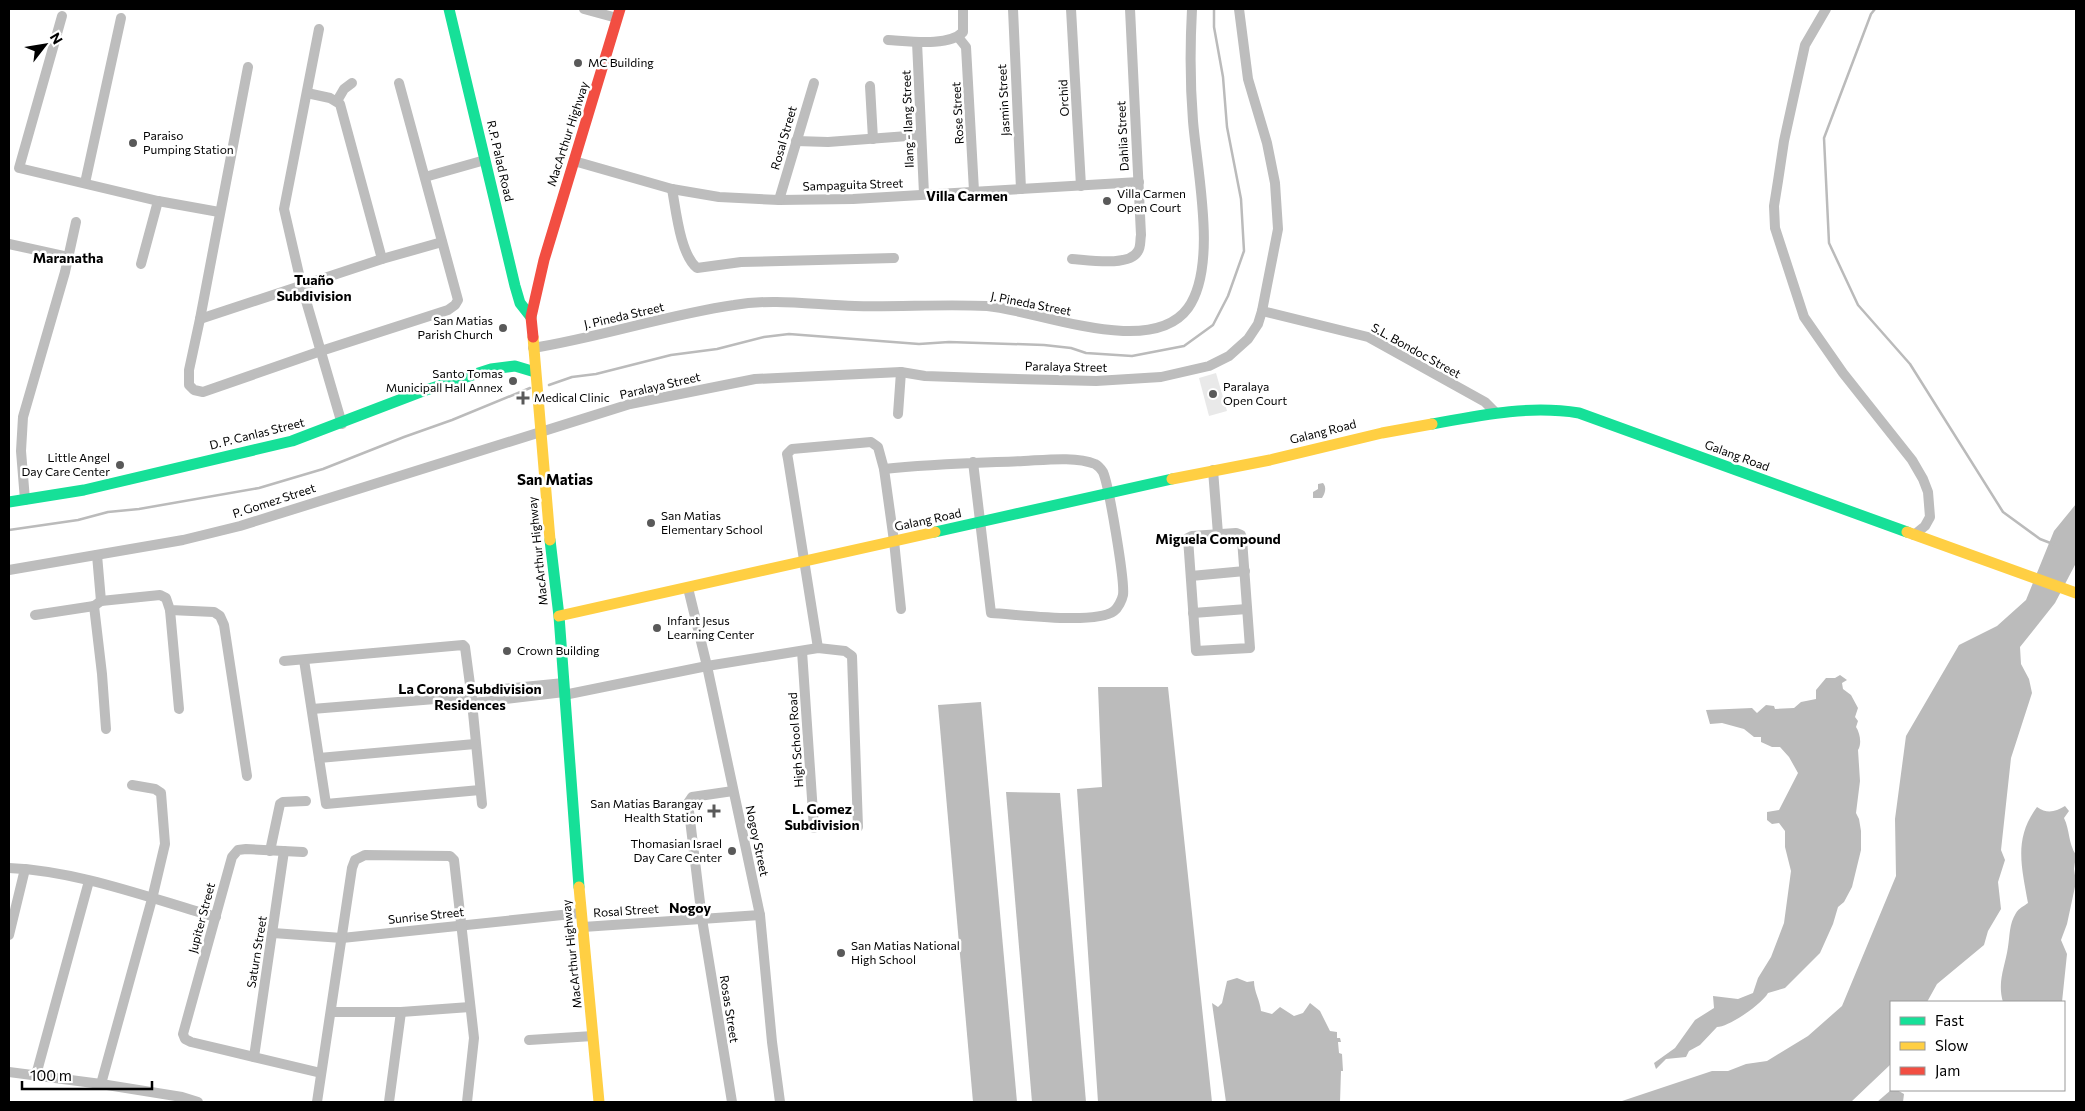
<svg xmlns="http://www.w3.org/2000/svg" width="2085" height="1111" viewBox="0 0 2085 1111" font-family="Commissioner,sans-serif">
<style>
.green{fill:#e9e9e9}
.water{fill:#bbb}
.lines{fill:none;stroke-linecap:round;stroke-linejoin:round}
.stream{stroke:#bbb;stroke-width:2.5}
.street{stroke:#bdbdbd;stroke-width:10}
.fast{stroke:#16e098;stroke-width:11}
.slow{stroke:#ffcf43;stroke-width:11}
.jam{stroke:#f24e42;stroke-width:11}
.poi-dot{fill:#595959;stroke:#fff;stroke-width:2}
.labels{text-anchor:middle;stroke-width:5;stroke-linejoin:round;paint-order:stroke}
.poi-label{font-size:12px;fill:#000;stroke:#fff;text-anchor:start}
.street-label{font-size:12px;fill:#000;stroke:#fff}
.neighbourhood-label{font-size:14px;font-weight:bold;fill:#000;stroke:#fff}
.quarter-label{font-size:15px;font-weight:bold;fill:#000;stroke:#fff}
</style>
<rect width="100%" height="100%" fill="#fff"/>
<path class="green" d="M1216,373L1227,411L1209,416L1199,378Z"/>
<g class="water">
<path d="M1323,483C1327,487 1325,494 1322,498H1313V492L1318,489V484Z"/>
<path d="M2076,504V563L2055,603L2020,647L2021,664L2029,679L2032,693L2011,758L2001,850L2005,860L1998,882L2001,909L1988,931L1984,945L1937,984L1927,1002H1891V1064L1851,1102H1619L1712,1071H1728L1746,1064L1767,1061L1808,1036L1842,1006L1896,876L1895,819L1906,736L1959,645L1997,626L2026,600L2054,531Z"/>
<path d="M1840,675L1847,680L1842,683L1843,689L1851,695L1858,708L1855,717L1858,721L1856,727C1860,733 1862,744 1858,750L1860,781L1856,813L1859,819L1861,831V850L1852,887L1844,902L1838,907L1833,924L1820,953L1785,988L1768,993C1762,1004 1729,1027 1717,1027L1700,1045L1689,1051L1686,1057L1666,1059L1656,1069L1654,1063L1675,1048L1695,1020L1714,1008L1713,996L1738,999L1753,993L1758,978L1771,957L1784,923L1791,871L1785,847V831L1779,823L1772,824L1767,820V812L1779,810L1798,773L1789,757L1780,747H1772L1761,742V737H1754L1744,729L1722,723L1710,724L1706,710L1752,708L1757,713L1766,705L1774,706L1775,709L1794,708L1801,702L1816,699V690L1826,678H1835Z"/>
<path d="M1098,687H1168L1212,1102H1098L1077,789L1102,787Z"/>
<path d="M981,702L1017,1102H973L938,705Z"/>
<path d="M1006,792L1060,793L1086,1102H1032Z"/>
<path d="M2065,806L2069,811L2064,818C2070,830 2068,843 2076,855L2074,869L2076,882L2067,924L2061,940L2067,954L2062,1002H2003C1997,982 2005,967 2008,947C2010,935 2009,924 2016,913C2019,908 2024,906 2028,903C2022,868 2013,839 2037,807C2047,814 2055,812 2065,806Z"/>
<path d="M1237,978L1247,982L1254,981C1254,992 1260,1000 1261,1011L1272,1014L1280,1007L1294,1016L1303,1013L1310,1003L1320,1011L1330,1031L1337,1032V1038H1340L1341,1042H1338L1339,1053L1342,1054L1343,1071H1341L1340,1102H1226L1212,1003L1218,1007L1222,1003L1227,981Z"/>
<path d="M1891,1090H1897L1904,1094L1903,1102H1877Z"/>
</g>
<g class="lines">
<g class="stream">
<path d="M1875,9L1871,14L1824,138L1829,243L1858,305L1910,364L2003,512L2040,539L2053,544"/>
<path d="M549,385L572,377L596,374L671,355L717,349L764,337L789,334L919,344L949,342L1044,345L1071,348L1086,353L1132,356L1184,346L1213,325L1228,296L1244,251L1241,199L1227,127L1223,77L1214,27V9"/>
<path d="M9,530L78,520L108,512L139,509L259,488L323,469L404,437L452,420L530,388"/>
</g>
<g class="street">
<path d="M584,9L617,18"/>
<path d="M1013,9L1021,189"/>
<path d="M1071,9L1081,186"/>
<path d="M1826,9L1805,45L1784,141L1778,181L1774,206L1775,228L1804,317L1843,373L1912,460L1923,479L1928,492L1930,517L1925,526L1914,535"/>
<path d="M62,16L19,168L158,201L219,212"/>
<path d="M319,29L284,209L302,287L342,424"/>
<path d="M958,37L966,47L974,191"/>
<path d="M888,40C908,41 949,47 963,32V9"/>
<path d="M917,42L924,194"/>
<path d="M248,67L200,319L189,370V385L194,390L203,392L321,351L448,310L455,305L458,300L399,83"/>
<path d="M870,86L873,139"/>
<path d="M307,93L330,98L340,104L382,259"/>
<path d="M337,101L344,89L352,83"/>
<path d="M796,141L828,142L921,135"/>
<path d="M574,161L672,189L719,197L779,200L853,199L1139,182"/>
<path d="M425,177L485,160"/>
<path d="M85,183L121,18"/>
<path d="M672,189C676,210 680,254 697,268L741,262L894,258"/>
<path d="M779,200L814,83"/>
<path d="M9,244L68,257"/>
<path d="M1072,259C1088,260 1130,267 1138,251C1141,247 1140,240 1141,235L1130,9"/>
<path d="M141,264L158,201"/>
<path d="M1262,311L1368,337L1485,402L1495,412"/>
<path d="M200,319L382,259L442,242"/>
<path d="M533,348C601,337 666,315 734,305C774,298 815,305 855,306C899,307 944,304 987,306C1037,310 1151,359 1188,308C1218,266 1197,171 1193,121C1190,84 1190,46 1192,9"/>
<path d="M898,414L901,372"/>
<path d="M884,469C931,464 977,463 1024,461C1044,460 1076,456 1095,464C1099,466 1101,469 1103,472C1109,486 1125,581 1123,595C1122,600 1118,608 1114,611C1095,625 1016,614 991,613L973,462"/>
<path d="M1213,470L1218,534"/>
<path d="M25,500L21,451L23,417L65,272L76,222"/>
<path d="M1236,533L1241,535L1242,539L1250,648L1196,651L1188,538L1192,536Z"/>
<path d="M97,555L101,601"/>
<path d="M9,570L183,540L240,526L630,404L755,379L901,372L925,376L982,378L1096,381L1161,377L1209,366L1229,356L1248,339L1258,324L1262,311L1278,229L1275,183L1267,143L1248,79L1239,9"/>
<path d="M1191,576L1245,571"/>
<path d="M688,588L707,666L760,915L772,1042L780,1102"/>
<path d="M94,606L102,674L106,729"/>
<path d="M170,610L179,709"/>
<path d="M1193,613L1247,609"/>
<path d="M35,615L94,606L101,601L160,595L166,598L170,610L214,612L220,616L224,625L247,776"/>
<path d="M818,648L788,459L787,454L792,449L871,442L878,447L884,469L894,541L901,609"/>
<path d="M802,651L814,828"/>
<path d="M304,660L326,804L480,790"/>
<path d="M284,661L463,645L465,647L471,692L482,804"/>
<path d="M471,692L564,683"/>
<path d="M564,695L707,666L818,648L845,651L852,656L858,827"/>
<path d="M473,703L564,692"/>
<path d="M312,709L472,696"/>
<path d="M319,758L475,744"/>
<path d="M270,851L280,804L283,802L306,801"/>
<path d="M303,852L246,849L238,850L232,857L183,1034L185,1039L191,1042L321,1073"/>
<path d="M9,868C79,871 149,898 216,917"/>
<path d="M583,927L760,915"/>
<path d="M273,933L342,938L581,913"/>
<path d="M9,935L25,869"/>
<path d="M332,1012H401L470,1007"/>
<path d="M529,1040L593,1036"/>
<path d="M254,1057L284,851"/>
<path d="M9,1072L101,1084L182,1097L198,1102"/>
<path d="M36,1075L89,881"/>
<path d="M101,1084L152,899L165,844L161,793L155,789L132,785"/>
<path d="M317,1102L352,868L355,860L365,855L450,856L454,860L474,1038L467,1102"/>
<path d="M389,1102L401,1012"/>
<path d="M732,1102L702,919L688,803L692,797L733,791"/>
</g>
<g class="fast">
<path d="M449,9L515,286L520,303L531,317"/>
<path d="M1432,424C1481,415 1529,405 1579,413L1907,532"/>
<path d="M9,502L84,490L292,441L423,391L491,369L515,366L535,372"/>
<path d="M935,532L1172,479"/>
<path d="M550,540L559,616L579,887"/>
</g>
<g class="slow">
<path d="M533,337L550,540"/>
<path d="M1172,479L1270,460L1382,433L1432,424"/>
<path d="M1907,532L2076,593"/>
<path d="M559,616L935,532"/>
<path d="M579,887L599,1102"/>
</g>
<path class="jam" d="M533,337L531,317L544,260L620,9"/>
</g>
<g class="poi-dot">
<circle cx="578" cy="63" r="5"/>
<circle cx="133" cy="143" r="5"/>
<circle cx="1107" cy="201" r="5"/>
<circle cx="503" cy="328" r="5"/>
<circle cx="513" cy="381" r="5"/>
<circle cx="1213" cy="394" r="5"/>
<path d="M520.5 390.5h5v5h5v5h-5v5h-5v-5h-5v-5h5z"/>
<circle cx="120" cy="465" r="5"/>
<circle cx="651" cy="523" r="5"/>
<circle cx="657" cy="628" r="5"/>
<circle cx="507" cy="651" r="5"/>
<path d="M711.5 803.5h5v5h5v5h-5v5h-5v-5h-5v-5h5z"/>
<circle cx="732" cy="851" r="5"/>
<circle cx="841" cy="953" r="5"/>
</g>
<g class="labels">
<g class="poi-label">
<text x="588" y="67">MC Building</text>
<text x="143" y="140">Paraiso<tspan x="143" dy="14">Pumping Station</tspan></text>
<text x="1117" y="198">Villa Carmen<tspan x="1117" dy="14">Open Court</tspan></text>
<text x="493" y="325" text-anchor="end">San Matias<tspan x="493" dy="14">Parish Church</tspan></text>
<text x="503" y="378" text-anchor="end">Santo Tomas<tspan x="503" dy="14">Municipall Hall Annex</tspan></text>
<text x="1223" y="391">Paralaya<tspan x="1223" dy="14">Open Court</tspan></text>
<text x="534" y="402">Medical Clinic</text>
<text x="110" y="462" text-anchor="end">Little Angel<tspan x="110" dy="14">Day Care Center</tspan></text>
<text x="661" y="520">San Matias<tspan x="661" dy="14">Elementary School</tspan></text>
<text x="667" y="625">Infant Jesus<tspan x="667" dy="14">Learning Center</tspan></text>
<text x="517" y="655">Crown Building</text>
<text x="703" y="808" text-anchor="end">San Matias Barangay<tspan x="703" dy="14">Health Station</tspan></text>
<text x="722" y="848" text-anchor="end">Thomasian Israel<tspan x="722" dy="14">Day Care Center</tspan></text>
<text x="851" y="950">San Matias National<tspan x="851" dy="14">High School</tspan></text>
</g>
<g class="street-label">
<text transform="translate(1064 98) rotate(-93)" y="4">Orchid</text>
<text transform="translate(1004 100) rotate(-93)" y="4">Jasmin Street</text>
<text transform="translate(958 113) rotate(-93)" y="4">Rose Street</text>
<text transform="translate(908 119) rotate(-92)" y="4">Ilang - Ilang Street</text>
<text transform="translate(568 134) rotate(-72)" y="4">MacArthur Highway</text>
<text transform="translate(1123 136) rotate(-93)" y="4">Dahlia Street</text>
<text transform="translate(784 138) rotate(-74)" y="4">Rosal Street</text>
<text transform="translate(500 161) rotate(77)" y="4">R.P. Palad Road</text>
<text transform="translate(853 185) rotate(-2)" y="4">Sampaguita Street</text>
<text transform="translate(1031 304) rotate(11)" y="4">J. Pineda Street</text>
<text transform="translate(624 316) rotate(-13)" y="4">J. Pineda Street</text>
<text transform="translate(1416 351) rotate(29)" y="4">S.L. Bondoc Street</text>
<text transform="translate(1066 367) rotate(1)" y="4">Paralaya Street</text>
<text transform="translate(660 386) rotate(-13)" y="4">Paralaya Street</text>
<text transform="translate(1323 432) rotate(-14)" y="4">Galang Road</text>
<text transform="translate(257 434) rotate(-14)" y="4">D. P. Canlas Street</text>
<text transform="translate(1737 456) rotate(20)" y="4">Galang Road</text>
<text transform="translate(274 501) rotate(-18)" y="4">P. Gomez Street</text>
<text transform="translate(928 520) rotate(-12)" y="4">Galang Road</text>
<text transform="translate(538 551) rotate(-96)" y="4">MacArthur Highway</text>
<text transform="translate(796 740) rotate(-94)" y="4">High School Road</text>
<text transform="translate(757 841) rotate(78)" y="4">Nogoy Street</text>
<text transform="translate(626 911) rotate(-4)" y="4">Rosal Street</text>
<text transform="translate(426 916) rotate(-6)" y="4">Sunrise Street</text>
<text transform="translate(202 918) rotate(-75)" y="4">Jupiter Street</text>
<text transform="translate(257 952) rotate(-81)" y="4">Saturn Street</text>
<text transform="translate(572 954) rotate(-96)" y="4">MacArthur Highway</text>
<text transform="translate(729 1009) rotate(81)" y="4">Rosas Street</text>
</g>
<g class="neighbourhood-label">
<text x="967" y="201">Villa Carmen</text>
<text x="68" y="263">Maranatha</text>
<text x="314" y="285">Tuaño<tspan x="314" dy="16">Subdivision</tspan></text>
<text x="1218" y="544">Miguela Compound</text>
<text x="470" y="694">La Corona Subdivision<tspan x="470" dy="16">Residences</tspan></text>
<text x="822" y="814">L. Gomez<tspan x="822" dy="16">Subdivision</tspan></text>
<text x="690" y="913">Nogoy</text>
</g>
<g class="quarter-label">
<text x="555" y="485">San Matias</text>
</g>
</g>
<rect width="2085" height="1111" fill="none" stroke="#000000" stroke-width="20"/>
<rect x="1890" y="1001" width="175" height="90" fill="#ffffff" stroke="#999999"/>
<rect x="1900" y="1017" width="25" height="8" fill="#16e098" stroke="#999999"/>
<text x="1935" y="1026" font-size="15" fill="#000000">Fast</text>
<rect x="1900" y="1042" width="25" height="8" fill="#ffcf43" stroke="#999999"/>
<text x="1935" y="1051" font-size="15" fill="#000000">Slow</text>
<rect x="1900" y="1067" width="25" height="8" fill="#f24e42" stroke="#999999"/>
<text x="1935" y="1076" font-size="15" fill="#000000">Jam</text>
<g transform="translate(45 45) rotate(59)" stroke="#ffffff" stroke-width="4" paint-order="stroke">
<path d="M0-4L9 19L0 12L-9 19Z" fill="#000000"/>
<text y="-8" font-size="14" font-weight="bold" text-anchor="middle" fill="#000000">N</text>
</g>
<path d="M22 1081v8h130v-8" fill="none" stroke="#000000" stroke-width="2.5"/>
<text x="30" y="1081" font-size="15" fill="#000000" stroke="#ffffff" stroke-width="4" paint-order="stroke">100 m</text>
</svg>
